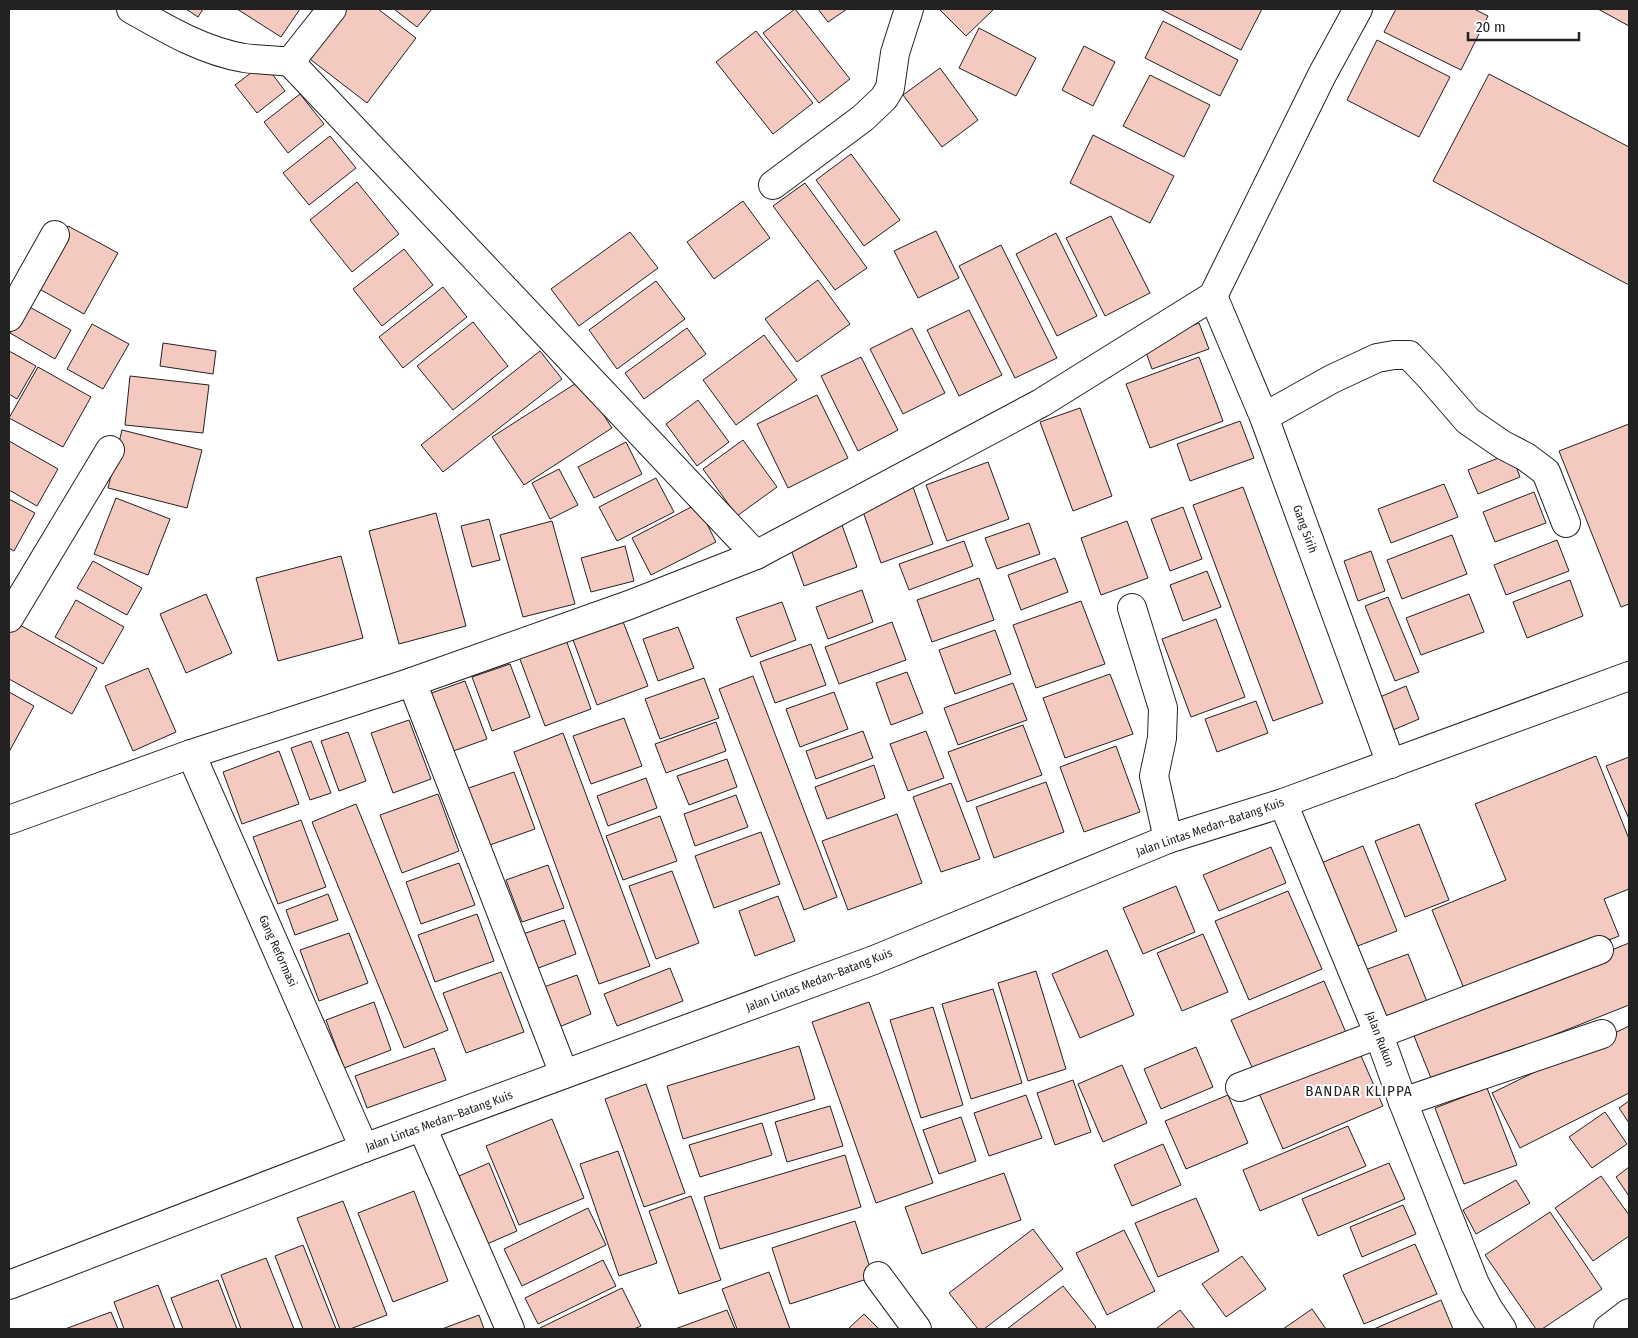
<svg xmlns="http://www.w3.org/2000/svg" width="1638" height="1338" viewBox="0 0 1638 1338" font-family="'Fira Sans Condensed',sans-serif">
<style>
.building{fill:#f3c9c0;stroke:#222}
.lines{fill:none;stroke-linecap:round;stroke-linejoin:round}
.street-casing{stroke:#222;stroke-width:30}
.highway-casing{stroke:#222;stroke-width:30}
.street{stroke:#fff;stroke-width:28}
.highway{stroke:#fff;stroke-width:28}
.labels{text-anchor:middle;stroke-width:4;stroke-linejoin:round;paint-order:stroke}
.street-label{font-size:12px;fill:#222;stroke:#fff}
.quarter-label{font-size:15px;letter-spacing:1px;fill:#222;stroke:#fff}
</style>
<rect width="100%" height="100%" fill="#fff"/>
<g class="building">
<path d="M186,9H203L198,17Z"/>
<path d="M237,9H300L281,37Z"/>
<path d="M343,9H378L416,38L367,103L306,56Z"/>
<path d="M394,9H432L417,27Z"/>
<path d="M795,9L850,79L819,103L763,33Z"/>
<path d="M818,9H847L828,22Z"/>
<path d="M939,9H994L966,36Z"/>
<path d="M1160,9H1262L1241,50Z"/>
<path d="M1396,9H1474L1488,16L1461,70L1384,32Z"/>
<path d="M1598,9H1629V26Z"/>
<path d="M1163,21L1238,60L1220,96L1145,58Z"/>
<path d="M979,28L1036,58L1016,96L959,68Z"/>
<path d="M756,31L813,103L773,134L716,62Z"/>
<path d="M1377,40L1450,77L1419,137L1347,100Z"/>
<path d="M1084,46L1115,62L1093,106L1062,90Z"/>
<path d="M264,63L285,91L257,113L235,85Z"/>
<path d="M940,68L978,120L942,147L903,95Z"/>
<path d="M1489,74L1629,147V285L1433,181Z"/>
<path d="M1150,75L1210,105L1184,157L1123,126Z"/>
<path d="M300,94L324,124L288,153L264,122Z"/>
<path d="M1093,135L1174,176L1150,223L1070,183Z"/>
<path d="M330,136L356,168L309,205L283,173Z"/>
<path d="M851,154L900,220L864,246L816,180Z"/>
<path d="M357,182L399,234L352,272L310,220Z"/>
<path d="M805,183L867,268L835,290L773,206Z"/>
<path d="M743,201L770,238L714,279L687,242Z"/>
<path d="M1111,216L1150,293L1105,316L1066,238Z"/>
<path d="M68,226L118,253L84,314L34,286Z"/>
<path d="M936,231L959,278L918,298L894,251Z"/>
<path d="M630,232L658,268L579,326L551,289Z"/>
<path d="M1056,233L1097,316L1057,336L1016,254Z"/>
<path d="M1001,245L1057,358L1015,378L959,266Z"/>
<path d="M404,249L433,285L382,326L353,289Z"/>
<path d="M818,280L850,324L797,362L765,319Z"/>
<path d="M656,281L685,319L617,369L589,330Z"/>
<path d="M443,287L467,317L403,368L379,337Z"/>
<path d="M26,305L71,330L55,359L10,333Z"/>
<path d="M969,310L1002,375L959,396L927,330Z"/>
<path d="M473,322L508,366L453,410L417,366Z"/>
<path d="M1199,323L1209,349L1152,369L1143,344Z"/>
<path d="M92,324L129,344L103,389L67,369Z"/>
<path d="M687,328L706,354L644,399L625,373Z"/>
<path d="M912,328L945,393L903,414L870,349Z"/>
<path d="M764,335L797,380L736,425L703,380Z"/>
<path d="M163,343L216,351L213,374L160,366Z"/>
<path d="M9,351L36,366L17,399L9,394Z"/>
<path d="M540,351L562,379L443,472L421,445Z"/>
<path d="M861,357L898,430L858,451L821,376Z"/>
<path d="M1199,357L1223,421L1150,448L1126,384Z"/>
<path d="M38,367L91,397L63,447L9,418Z"/>
<path d="M130,376L209,385L203,433L125,425Z"/>
<path d="M581,380L612,428L524,485L492,437Z"/>
<path d="M817,395L848,458L788,488L757,424Z"/>
<path d="M698,400L729,442L697,466L666,424Z"/>
<path d="M1080,408L1112,496L1073,511L1040,422Z"/>
<path d="M1240,421L1254,458L1190,481L1177,444Z"/>
<path d="M1629,424V604L1621,607L1559,451Z"/>
<path d="M122,430L202,450L187,508L108,488Z"/>
<path d="M743,440L777,487L737,516L703,469Z"/>
<path d="M9,441L58,469L37,506L9,490Z"/>
<path d="M626,442L642,474L594,498L578,467Z"/>
<path d="M1511,453L1520,477L1478,494L1468,470Z"/>
<path d="M988,462L1009,519L947,541L926,485Z"/>
<path d="M559,469L578,505L550,519L532,483Z"/>
<path d="M656,478L674,512L617,541L599,507Z"/>
<path d="M1444,484L1458,517L1391,543L1378,509Z"/>
<path d="M913,487L933,544L881,563L861,506Z"/>
<path d="M1243,487L1323,703L1273,721L1193,505Z"/>
<path d="M1534,492L1546,523L1495,542L1483,512Z"/>
<path d="M116,498L170,519L148,575L94,554Z"/>
<path d="M9,499L35,513L14,551L9,548Z"/>
<path d="M697,504L716,542L651,575L632,538Z"/>
<path d="M1183,507L1202,559L1170,571L1151,519Z"/>
<path d="M436,513L466,626L399,644L369,531Z"/>
<path d="M489,519L500,560L472,567L461,526Z"/>
<path d="M552,521L575,604L523,617L500,535Z"/>
<path d="M1127,521L1148,578L1101,595L1081,538Z"/>
<path d="M1029,523L1040,554L997,569L985,538Z"/>
<path d="M842,525L857,567L804,586L789,544Z"/>
<path d="M1452,535L1467,574L1402,599L1387,560Z"/>
<path d="M1557,540L1569,571L1506,595L1494,565Z"/>
<path d="M964,541L973,566L909,590L899,564Z"/>
<path d="M625,546L634,581L591,592L581,558Z"/>
<path d="M1371,551L1385,591L1358,601L1344,561Z"/>
<path d="M341,556L363,638L278,661L256,578Z"/>
<path d="M1055,558L1068,592L1021,610L1008,575Z"/>
<path d="M93,561L142,588L127,615L77,588Z"/>
<path d="M1207,571L1221,607L1183,621L1170,585Z"/>
<path d="M979,578L994,620L932,642L917,600Z"/>
<path d="M1570,580L1583,616L1527,638L1513,602Z"/>
<path d="M862,590L873,622L828,639L816,607Z"/>
<path d="M206,594L232,653L186,673L160,614Z"/>
<path d="M1469,594L1484,632L1421,655L1406,618Z"/>
<path d="M1388,597L1419,672L1395,681L1365,606Z"/>
<path d="M76,600L124,627L103,664L55,637Z"/>
<path d="M1081,601L1105,664L1036,688L1013,625Z"/>
<path d="M782,602L796,640L751,657L736,618Z"/>
<path d="M622,619L648,686L597,705L572,637Z"/>
<path d="M1216,619L1245,697L1191,717L1162,639Z"/>
<path d="M11,620L97,668L72,714L9,679V623Z"/>
<path d="M892,622L906,660L839,684L825,647Z"/>
<path d="M678,627L694,668L658,681L643,639Z"/>
<path d="M995,630L1011,674L955,694L939,650Z"/>
<path d="M565,637L591,709L545,726L518,654Z"/>
<path d="M811,644L826,685L775,703L760,662Z"/>
<path d="M510,664L530,717L492,731L472,677Z"/>
<path d="M148,668L176,732L133,751L105,686Z"/>
<path d="M907,672L923,713L891,725L876,683Z"/>
<path d="M1110,674L1133,734L1065,758L1043,698Z"/>
<path d="M753,676L837,897L804,910L719,689Z"/>
<path d="M704,678L719,718L660,739L645,699Z"/>
<path d="M465,681L487,739L445,754L423,696Z"/>
<path d="M1013,683L1027,720L958,745L944,708Z"/>
<path d="M1406,686L1419,719L1393,730L1380,697Z"/>
<path d="M9,692L34,706L9,752Z"/>
<path d="M834,692L848,729L800,747L786,709Z"/>
<path d="M1256,701L1268,733L1217,752L1205,719Z"/>
<path d="M624,718L642,766L591,784L573,736Z"/>
<path d="M409,720L431,779L393,793L371,733Z"/>
<path d="M716,722L726,751L666,773L655,744Z"/>
<path d="M1023,725L1042,775L967,802L948,752Z"/>
<path d="M863,731L873,758L816,779L806,751Z"/>
<path d="M926,731L944,778L908,791L890,744Z"/>
<path d="M348,732L366,781L339,791L321,741Z"/>
<path d="M563,733L650,966L599,984L514,752Z"/>
<path d="M311,741L331,793L310,800L291,748Z"/>
<path d="M1116,746L1140,812L1084,832L1060,767Z"/>
<path d="M279,751L299,804L242,824L223,772Z"/>
<path d="M1596,756L1629,839V889L1604,899L1619,936L1467,996L1432,910L1506,880L1475,804Z"/>
<path d="M1629,757V819L1606,766Z"/>
<path d="M727,759L737,787L689,805L677,776Z"/>
<path d="M874,765L885,798L827,819L815,787Z"/>
<path d="M514,772L535,829L487,846L466,789Z"/>
<path d="M646,778L657,808L608,826L597,796Z"/>
<path d="M1046,782L1064,832L994,858L976,807Z"/>
<path d="M951,783L980,859L941,872L913,797Z"/>
<path d="M438,794L459,851L402,873L380,815Z"/>
<path d="M736,795L748,827L695,846L684,814Z"/>
<path d="M356,804L448,1030L404,1048L312,822Z"/>
<path d="M897,814L922,883L848,910L822,841Z"/>
<path d="M660,816L677,861L623,880L606,836Z"/>
<path d="M301,820L326,887L278,904L253,837Z"/>
<path d="M1419,824L1449,900L1405,917L1375,841Z"/>
<path d="M761,832L780,884L714,908L695,856Z"/>
<path d="M1363,846L1397,931L1355,947L1321,863Z"/>
<path d="M1271,847L1286,883L1219,911L1203,875Z"/>
<path d="M459,863L475,905L421,924L406,882Z"/>
<path d="M548,865L564,908L522,922L506,880Z"/>
<path d="M672,871L699,943L656,959L629,886Z"/>
<path d="M1176,886L1195,932L1143,954L1123,908Z"/>
<path d="M1288,891L1322,969L1249,1000L1215,921Z"/>
<path d="M328,894L338,920L295,935L286,910Z"/>
<path d="M778,896L795,941L755,956L739,911Z"/>
<path d="M477,914L494,961L435,982L418,935Z"/>
<path d="M564,920L576,954L533,970L520,935Z"/>
<path d="M349,933L368,983L319,1001L300,950Z"/>
<path d="M1203,934L1228,992L1182,1011L1157,953Z"/>
<path d="M1629,943V1005L1433,1083L1412,1031Z"/>
<path d="M1107,950L1134,1015L1080,1038L1052,974Z"/>
<path d="M1408,954L1429,1007L1387,1023L1365,970Z"/>
<path d="M670,968L683,1001L617,1026L604,994Z"/>
<path d="M1036,971L1066,1069L1028,1081L998,983Z"/>
<path d="M501,972L524,1032L466,1053L443,993Z"/>
<path d="M577,975L591,1014L559,1027L544,987Z"/>
<path d="M1324,981L1347,1035L1255,1074L1231,1020Z"/>
<path d="M993,989L1022,1083L971,1099L942,1004Z"/>
<path d="M374,1002L391,1050L344,1068L326,1020Z"/>
<path d="M869,1002L933,1183L876,1203L812,1022Z"/>
<path d="M933,1007L963,1105L921,1118L890,1020Z"/>
<path d="M1629,1026V1093L1520,1148L1492,1093Z"/>
<path d="M799,1046L815,1099L683,1139L667,1086Z"/>
<path d="M1196,1047L1213,1087L1161,1109L1144,1069Z"/>
<path d="M434,1048L446,1080L367,1108L355,1076Z"/>
<path d="M1358,1049L1383,1106L1283,1149L1258,1091Z"/>
<path d="M1122,1065L1147,1123L1103,1142L1078,1084Z"/>
<path d="M1073,1080L1091,1132L1055,1145L1037,1093Z"/>
<path d="M646,1084L685,1193L644,1207L605,1099Z"/>
<path d="M1487,1088L1517,1165L1464,1184L1435,1108Z"/>
<path d="M1026,1095L1042,1138L989,1156L974,1113Z"/>
<path d="M1228,1095L1248,1143L1186,1169L1165,1121Z"/>
<path d="M1629,1101V1123L1619,1108Z"/>
<path d="M830,1106L843,1146L787,1162L775,1122Z"/>
<path d="M1605,1112L1627,1144L1592,1168L1569,1137Z"/>
<path d="M961,1117L976,1161L939,1174L923,1130Z"/>
<path d="M552,1119L584,1198L519,1225L486,1146Z"/>
<path d="M762,1123L772,1155L700,1177L689,1145Z"/>
<path d="M1348,1126L1366,1166L1260,1211L1243,1170Z"/>
<path d="M1163,1144L1181,1185L1132,1206L1114,1165Z"/>
<path d="M618,1151L657,1263L619,1276L580,1164Z"/>
<path d="M845,1155L861,1207L720,1249L704,1197Z"/>
<path d="M489,1163L517,1231L487,1244L459,1176Z"/>
<path d="M1389,1163L1405,1199L1318,1236L1302,1199Z"/>
<path d="M1629,1167V1196L1616,1177Z"/>
<path d="M1004,1173L1021,1220L922,1254L905,1207Z"/>
<path d="M1601,1176L1629,1215V1236L1593,1261L1555,1208Z"/>
<path d="M1516,1180L1530,1203L1476,1234L1463,1210Z"/>
<path d="M414,1191L448,1281L393,1302L358,1213Z"/>
<path d="M691,1196L721,1280L679,1294L649,1211Z"/>
<path d="M1196,1198L1219,1251L1158,1277L1135,1223Z"/>
<path d="M343,1201L387,1315L350,1329H340L297,1218Z"/>
<path d="M1403,1205L1416,1234L1362,1257L1350,1227Z"/>
<path d="M588,1208L606,1245L522,1286L504,1249Z"/>
<path d="M1550,1212L1602,1289L1542,1329H1536L1485,1255Z"/>
<path d="M855,1221L873,1277L790,1304L772,1248Z"/>
<path d="M1033,1229L1063,1269L984,1329H978L949,1293Z"/>
<path d="M1124,1230L1155,1291L1107,1315L1076,1253Z"/>
<path d="M1415,1244L1437,1294L1364,1324L1343,1275Z"/>
<path d="M303,1245L336,1329H303L275,1256Z"/>
<path d="M1242,1256L1266,1289L1226,1317L1202,1284Z"/>
<path d="M266,1258L294,1329H241L221,1275Z"/>
<path d="M603,1260L616,1286L538,1324L525,1298Z"/>
<path d="M769,1272L790,1329H737L722,1289Z"/>
<path d="M218,1280L237,1329H183L171,1298Z"/>
<path d="M158,1285L175,1329H124L114,1302Z"/>
<path d="M1063,1286L1096,1327L1094,1329H1007Z"/>
<path d="M622,1288L641,1326L634,1329H540V1328Z"/>
<path d="M1441,1300L1453,1329H1374Z"/>
<path d="M1312,1309L1326,1329H1283Z"/>
<path d="M727,1310L735,1329H675Z"/>
<path d="M1180,1310L1195,1329H1159L1157,1328Z"/>
<path d="M111,1312L118,1329H65Z"/>
<path d="M864,1314L879,1329H848Z"/>
<path d="M479,1315L484,1329H442Z"/>
</g>
<g class="lines">
<defs>
<g id="street">
<path d="M131,9C166,29 203,51 244,58C259,60 275,60 290,62L756,555"/>
<path d="M290,62L332,9"/>
<path d="M773,185L863,118L884,98L890,88L895,53L909,9"/>
<path d="M1213,296L1264,417L1391,764"/>
<path d="M9,317L55,235"/>
<path d="M1264,417L1332,379L1377,358L1394,355H1409L1429,376L1468,421L1503,445L1526,457L1546,472L1566,523"/>
<path d="M1132,608L1163,708L1162,738L1154,776L1168,839"/>
<path d="M9,618L110,450"/>
<path d="M412,682L564,1074"/>
<path d="M191,754L364,1148"/>
<path d="M1283,803L1379,1035L1403,1102L1475,1284L1488,1308L1502,1329"/>
<path d="M9,820L191,754L412,682L629,605L756,555L1041,403L1213,296L1322,75L1358,9"/>
<path d="M1240,1087L1599,950"/>
<path d="M1403,1102L1602,1034"/>
<path d="M422,1127L510,1329"/>
<path d="M878,1276L917,1329"/>
<path d="M1608,1329L1629,1313"/>
</g>
<path id="highway" d="M9,1285L364,1148L874,960L1168,839L1283,803L1629,676"/>
</defs>
<use href="#street" class="street-casing"/>
<use href="#highway" class="highway-casing"/>
<use href="#street" class="street"/>
<use href="#highway" class="highway"/>
</g>
<g class="labels">
<g class="street-label">
<text transform="translate(1305 529) rotate(70)" y="4">Gang Sirih</text>
<text transform="translate(1210 827) rotate(-19)" y="4">Jalan Lintas Medan–Batang Kuis</text>
<text transform="translate(278 951) rotate(66)" y="4">Gang Reformasi</text>
<text transform="translate(819 980) rotate(-21)" y="4">Jalan Lintas Medan–Batang Kuis</text>
<text transform="translate(1380 1039) rotate(69)" y="4">Jalan Rukun</text>
<text transform="translate(439 1121) rotate(-20)" y="4">Jalan Lintas Medan–Batang Kuis</text>
</g>
<g class="quarter-label">
<text x="1359" y="1096">BANDAR KLIPPA</text>
</g>
</g>
<rect width="1638" height="1338" fill="none" stroke="#222222" stroke-width="20"/>
<path d="M1468 32v8h111v-8" fill="none" stroke="#222222" stroke-width="2.5"/>
<text x="1476" y="32" font-size="15" fill="#222222" stroke="#ffffff" stroke-width="4" paint-order="stroke">20 m</text>
</svg>
